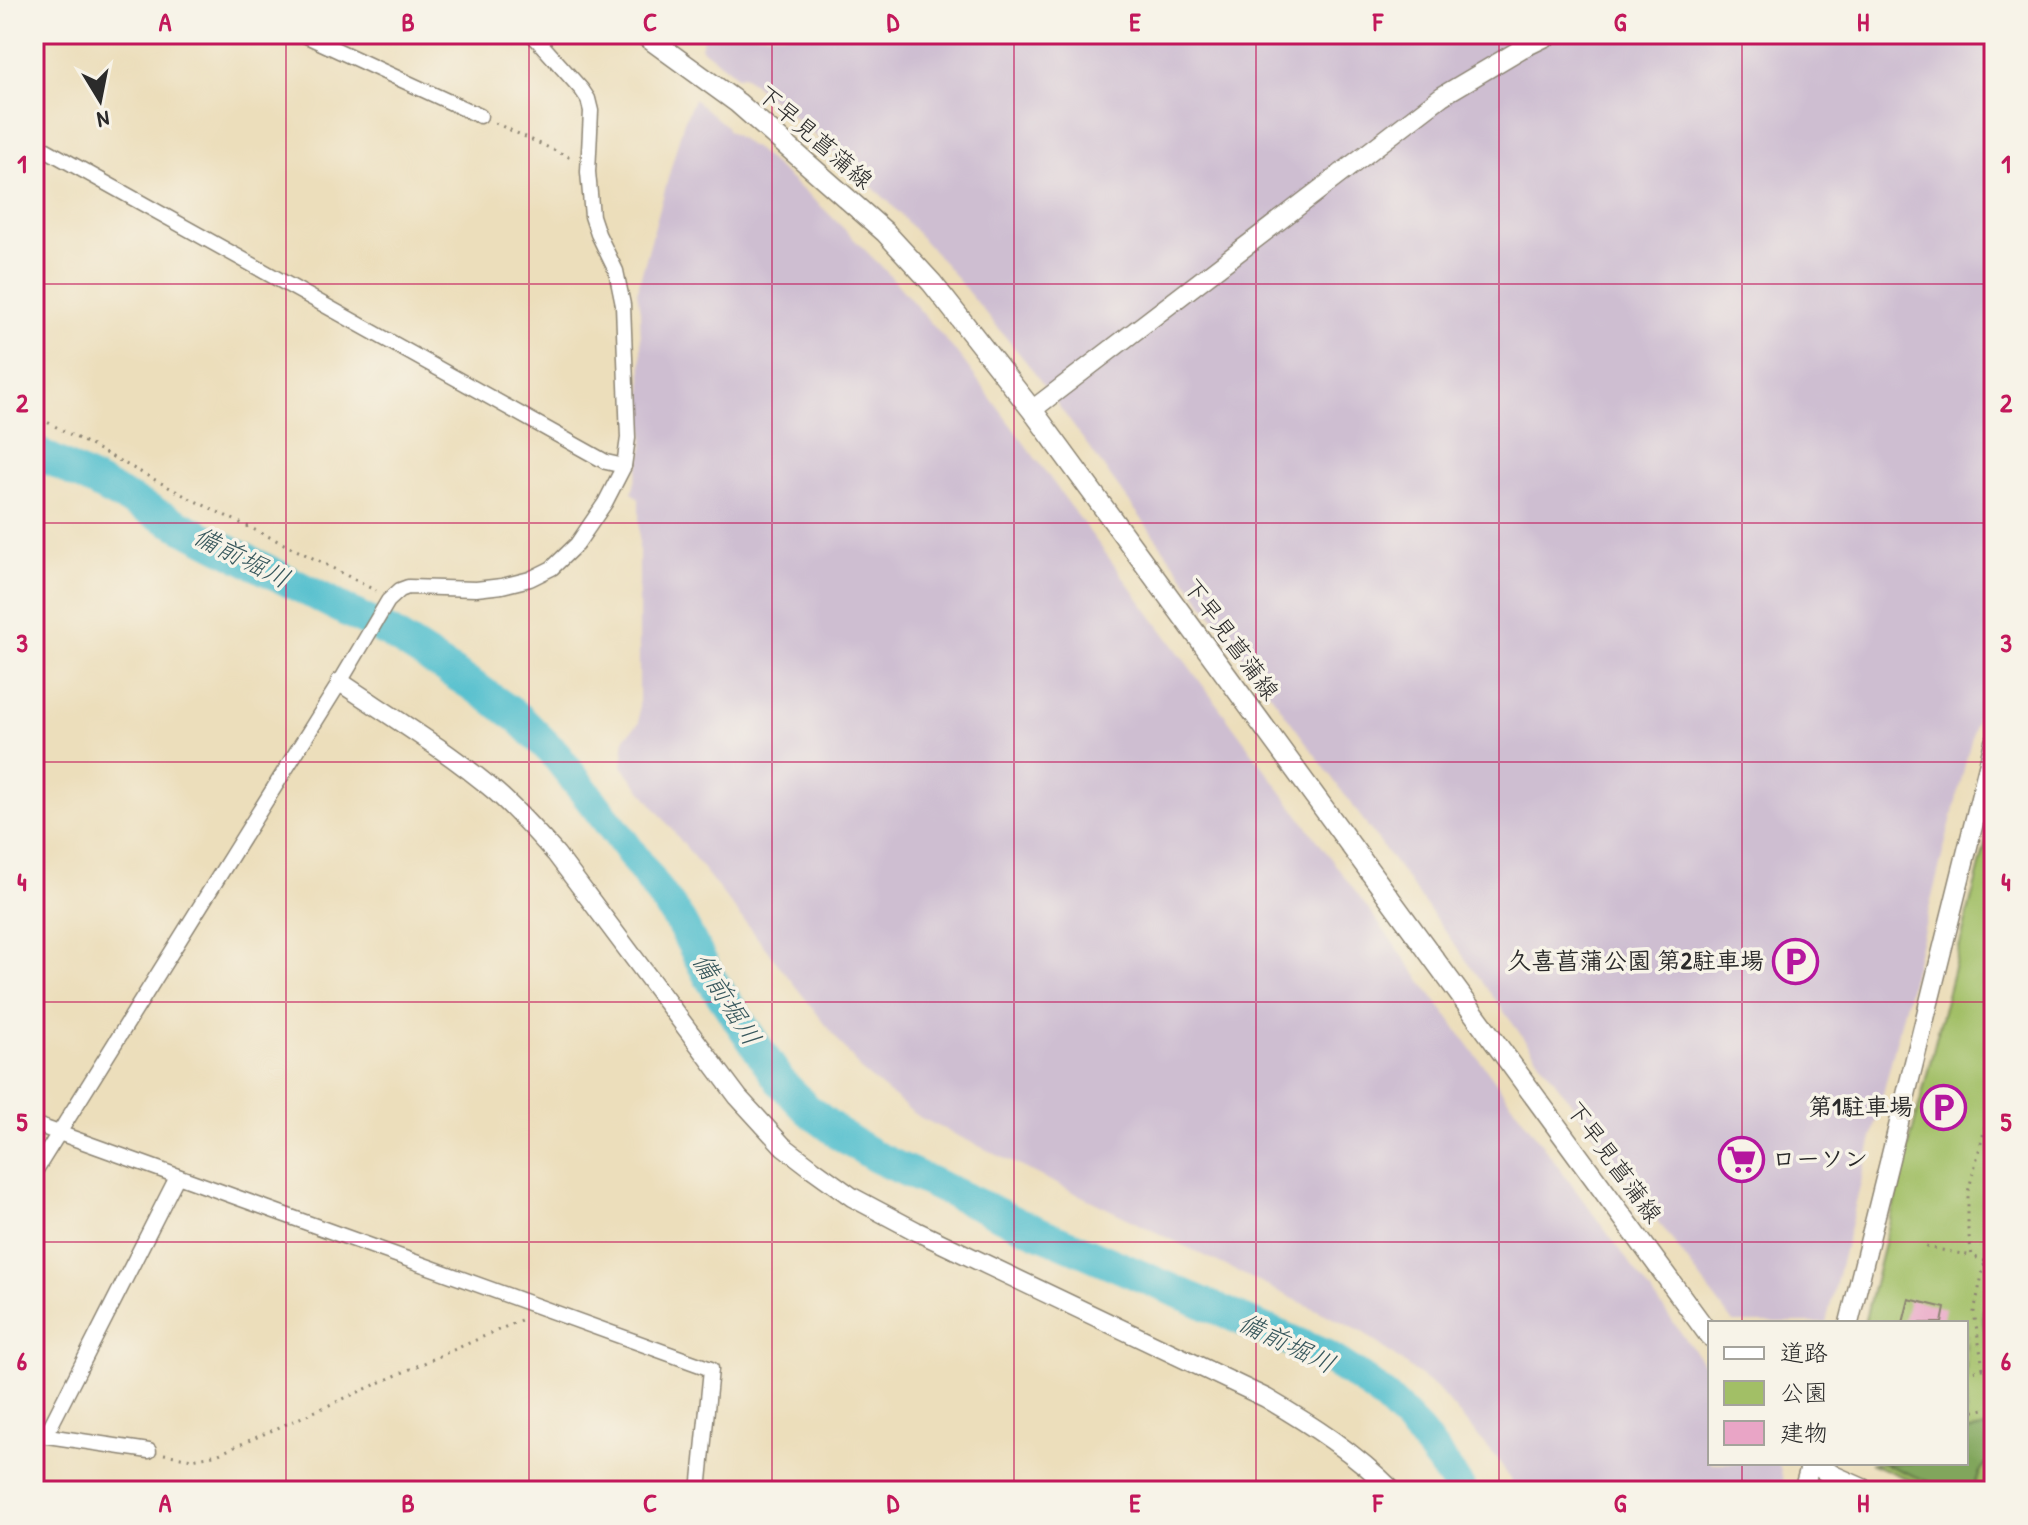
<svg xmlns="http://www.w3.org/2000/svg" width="2028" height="1525" viewBox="0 0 2028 1525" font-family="'Patrick Hand','Klee One',sans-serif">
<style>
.industrial{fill:#cebed1}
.green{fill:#a2bf66;stroke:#667548;stroke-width:2}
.forest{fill:#81a65b;stroke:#566843;stroke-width:2}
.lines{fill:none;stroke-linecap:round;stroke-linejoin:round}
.river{stroke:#53bfce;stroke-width:32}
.building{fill:#e9a5c6}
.minor-casing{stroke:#8c8473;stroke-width:17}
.tertiary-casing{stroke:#8c8473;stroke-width:21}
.secondary-casing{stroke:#8c8473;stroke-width:23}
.path{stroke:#8c8473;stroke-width:3;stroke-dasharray:2 6;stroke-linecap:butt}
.minor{stroke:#fff;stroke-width:14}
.tertiary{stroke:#fff;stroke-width:18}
.secondary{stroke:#fff;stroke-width:20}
.grid{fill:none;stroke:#c2185b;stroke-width:2;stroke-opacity:0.55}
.labels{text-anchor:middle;stroke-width:7;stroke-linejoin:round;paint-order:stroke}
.street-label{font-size:24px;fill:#2b2b2b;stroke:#f7f3e8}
.poi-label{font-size:24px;font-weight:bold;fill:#2b2b2b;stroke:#f7f3e8;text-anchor:end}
.water-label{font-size:26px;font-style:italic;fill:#37575c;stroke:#f7f3e8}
.neatline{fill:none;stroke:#c2185b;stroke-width:3}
.grid-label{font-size:26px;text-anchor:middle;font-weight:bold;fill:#c2185b}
</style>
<rect width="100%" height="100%" fill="#f7f3e8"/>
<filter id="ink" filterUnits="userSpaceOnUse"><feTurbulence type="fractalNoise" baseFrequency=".0125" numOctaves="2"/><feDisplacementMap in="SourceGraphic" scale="16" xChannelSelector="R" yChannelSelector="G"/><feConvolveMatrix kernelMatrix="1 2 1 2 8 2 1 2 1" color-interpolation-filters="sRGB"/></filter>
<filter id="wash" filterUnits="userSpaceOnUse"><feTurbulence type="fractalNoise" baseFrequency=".006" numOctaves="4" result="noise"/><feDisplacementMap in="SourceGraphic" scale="32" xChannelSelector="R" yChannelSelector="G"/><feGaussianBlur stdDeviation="1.8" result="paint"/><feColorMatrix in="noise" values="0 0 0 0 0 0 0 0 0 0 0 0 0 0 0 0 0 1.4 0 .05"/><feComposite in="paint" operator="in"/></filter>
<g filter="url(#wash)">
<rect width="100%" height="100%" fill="#ecdebb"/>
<g class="industrial">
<path d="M704,34H1994V648L1826,1323H1733L1027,363L943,262L890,203L809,130L743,75L737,76L701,48Z"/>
<path d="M694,99L726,126L727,130L758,151L823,208L886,271L962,359L1710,1372V1463H1777L1780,1467L1785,1491H1517L1498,1459L1436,1388L1364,1333L917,1116L863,1072L622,766L625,737L639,723V499L632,492L644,446L640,312L637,291L683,124Z"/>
</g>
<path class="green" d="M1994,810V1491H1937L1870,1463H1966V1323H1864Z"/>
<g class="forest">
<path d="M1994,1273V1355C1979,1329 1980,1300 1994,1273Z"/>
<path d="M1985,1428L1994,1437V1452L1980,1472L1972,1491H1951L1883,1463H1966V1432Z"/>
</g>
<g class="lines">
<path class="river" d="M34,451L390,633L478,689L519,718L555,754L616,832L680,921L710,978L780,1081L807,1109L841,1135L876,1157L1020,1224L1324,1355C1342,1366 1360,1377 1376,1390C1409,1418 1438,1455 1461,1491"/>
</g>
<g id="blocks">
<path class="building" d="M1909,1299L1945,1308L1942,1323H1903Z"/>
</g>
</g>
<g filter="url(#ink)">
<use href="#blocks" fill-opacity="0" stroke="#8c8473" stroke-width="2"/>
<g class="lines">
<defs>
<g id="minor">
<path d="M302,34L480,116"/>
<path d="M34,143L606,462L624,466"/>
<path d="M34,1124L711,1369L699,1491"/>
<path d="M34,1173L340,682L388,601L400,590L408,587L476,589L502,586L530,579L552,568L577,544L605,503L624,466L628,438L623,305L616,271L598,234L592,216L588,172L591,111L588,99L582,90L532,34"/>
<path d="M34,1434L149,1451"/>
<path d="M46,1435L177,1177"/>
</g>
<g id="tertiary">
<path d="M1032,410L1442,96L1521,49L1552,34"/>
<path d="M340,682C392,717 448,751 496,792C518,811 537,833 556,854L738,1097L783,1146L813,1169L852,1197L916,1231L1266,1398C1312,1425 1355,1453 1393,1491"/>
<path d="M1849,1323L1994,742"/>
<path d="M1803,1491L1811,1463"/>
</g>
<g id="secondary">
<path d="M643,34L738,103L885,232L932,283L1032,410L1710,1336"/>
<path d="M1814,1463L1833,1476L1867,1491"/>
</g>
</defs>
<use href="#minor" class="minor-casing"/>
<use href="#tertiary" class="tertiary-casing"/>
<use href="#secondary" class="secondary-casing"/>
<g class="path">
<path d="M495,123L571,158"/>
<path d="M34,415L189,498L321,562L376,591"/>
<path d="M1994,1096L1985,1128L1994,1150"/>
<path d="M1926,1247L1972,1256"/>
<path d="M1985,1261L1972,1256L1968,1230V1192L1985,1128"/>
<path d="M1983,1368L1974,1312L1985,1261L1994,1259"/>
<path d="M1966,1372L1994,1367"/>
<path d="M1966,1413L1994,1407"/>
<path d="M164,1454L192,1459L219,1454L523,1319"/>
</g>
<use href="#minor" class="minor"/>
<use href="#tertiary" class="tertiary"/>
<use href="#secondary" class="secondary"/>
</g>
</g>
<path class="grid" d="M286,34V1491M529,34V1491M772,34V1491M1014,34V1491M1256,34V1491M1499,34V1491M1742,34V1323M34,284H1994M34,523H1994M34,762H1994M34,1002H1994M34,1242H1994M1742,1463V1491"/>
<defs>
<symbol id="parking-ring" viewBox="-11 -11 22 22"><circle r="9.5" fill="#f7f3e8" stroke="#b5179e" stroke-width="1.5"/><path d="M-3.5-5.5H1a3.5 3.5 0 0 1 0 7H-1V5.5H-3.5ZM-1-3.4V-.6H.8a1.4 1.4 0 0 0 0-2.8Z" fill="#b5179e"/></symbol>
<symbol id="supermarket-ring" viewBox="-11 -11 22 22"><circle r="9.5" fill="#f7f3e8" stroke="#b5179e" stroke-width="1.5"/><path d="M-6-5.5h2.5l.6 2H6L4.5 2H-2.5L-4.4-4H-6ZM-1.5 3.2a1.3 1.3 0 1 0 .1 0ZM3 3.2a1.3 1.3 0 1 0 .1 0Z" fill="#b5179e"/></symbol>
</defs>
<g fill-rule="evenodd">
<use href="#parking-ring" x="1770" y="936" width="51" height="51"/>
<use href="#parking-ring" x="1918" y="1082" width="51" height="51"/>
<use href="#supermarket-ring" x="1716" y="1134" width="51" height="51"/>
</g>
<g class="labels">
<g class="street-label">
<text transform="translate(815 137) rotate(41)" y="8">下早見菖蒲線</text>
<text transform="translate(1231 639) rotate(54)" y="8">下早見菖蒲線</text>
<text transform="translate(1614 1162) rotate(54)" y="8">下早見菖蒲線</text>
</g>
<g class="poi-label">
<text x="1764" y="969">久喜菖蒲公園 第2駐車場</text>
<text x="1913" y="1115">第1駐車場</text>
<text x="1772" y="1167" text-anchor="start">ローソン</text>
</g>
<g class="water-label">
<text transform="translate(242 557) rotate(27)" y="9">備前堀川</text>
<text transform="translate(727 999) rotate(58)" y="9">備前堀川</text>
<text transform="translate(1287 1343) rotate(26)" y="9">備前堀川</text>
</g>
</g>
<rect width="2028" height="1525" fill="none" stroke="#f7f3e8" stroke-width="88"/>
<rect x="1708" y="1321" width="260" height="144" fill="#f7f3e8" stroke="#a5a39c" stroke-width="2"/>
<rect x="1724" y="1347" width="40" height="12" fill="#ffffff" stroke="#a5a39c" stroke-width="2"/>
<text x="1780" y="1361" font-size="24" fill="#2b2b2b">道路</text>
<rect x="1724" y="1381" width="40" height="24" fill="#a2bf66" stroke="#a5a39c" stroke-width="2"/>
<text x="1780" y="1401" font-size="24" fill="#2b2b2b">公園</text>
<rect x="1724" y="1421" width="40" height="24" fill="#e9a5c6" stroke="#a5a39c" stroke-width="2"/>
<text x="1780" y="1441" font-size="24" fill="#2b2b2b">建物</text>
<g transform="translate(100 100) rotate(170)" stroke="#f7f3e8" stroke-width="6" paint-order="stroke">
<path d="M0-6L14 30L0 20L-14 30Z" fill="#2b2b2b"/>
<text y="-12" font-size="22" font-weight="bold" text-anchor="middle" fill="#2b2b2b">N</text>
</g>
<rect x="44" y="44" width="1940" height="1437" class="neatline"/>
<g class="grid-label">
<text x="165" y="31">A</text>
<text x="408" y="31">B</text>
<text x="650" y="31">C</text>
<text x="893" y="31">D</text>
<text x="1135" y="31">E</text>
<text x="1378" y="31">F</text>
<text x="1620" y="31">G</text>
<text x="1863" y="31">H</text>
<text x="22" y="173">1</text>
<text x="2006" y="173">1</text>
<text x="22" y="412">2</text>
<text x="2006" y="412">2</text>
<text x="22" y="652">3</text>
<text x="2006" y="652">3</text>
<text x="22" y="891">4</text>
<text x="2006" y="891">4</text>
<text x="22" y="1131">5</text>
<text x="2006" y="1131">5</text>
<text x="22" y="1370">6</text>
<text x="2006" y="1370">6</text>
<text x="165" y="1512">A</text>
<text x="408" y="1512">B</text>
<text x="650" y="1512">C</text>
<text x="893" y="1512">D</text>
<text x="1135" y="1512">E</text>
<text x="1378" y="1512">F</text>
<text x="1620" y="1512">G</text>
<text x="1863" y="1512">H</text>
</g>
</svg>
